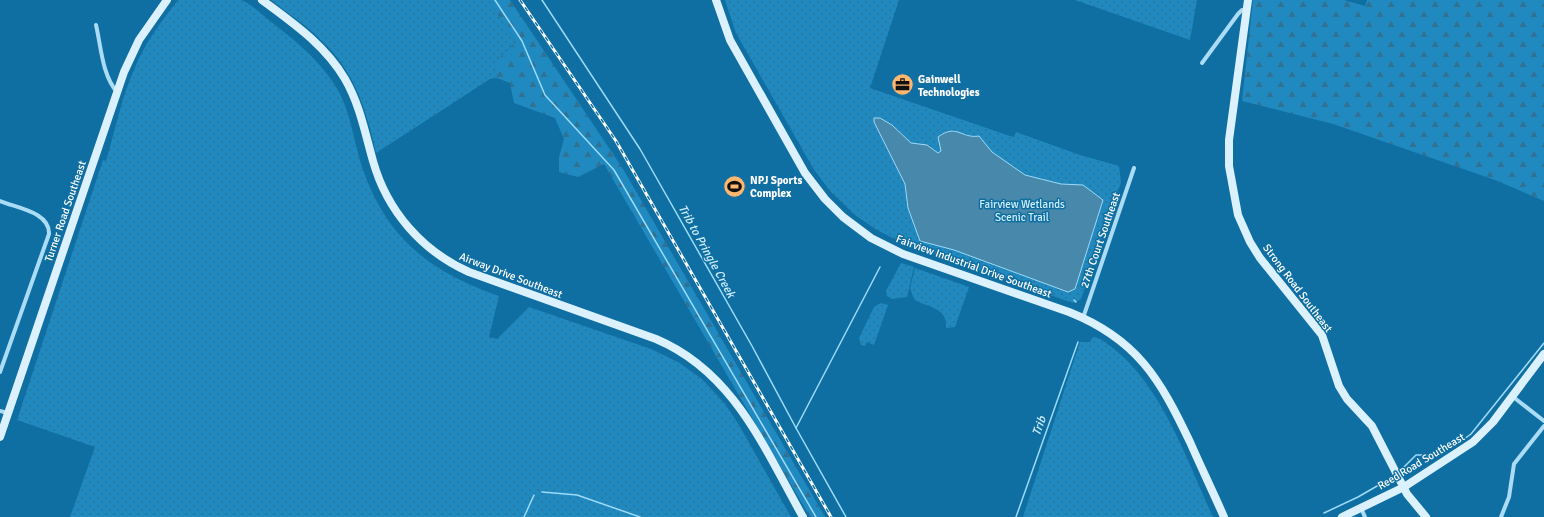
<svg xmlns="http://www.w3.org/2000/svg" width="1544" height="517" viewBox="0 0 1544 517" font-family="Signika,sans-serif">
<style>
.grass{fill:url(#grass-dots)}
.forest{fill:url(#forest-firs)}
.water{fill:#4888ab;stroke:#9cdbf9}
.lines{fill:none;stroke-linecap:round;stroke-linejoin:round}
.stream{stroke:#9cdbf9;stroke-width:1.5}
.street{stroke:#aadcf6;stroke-width:4}
.secondary{stroke:#dbf1fe;stroke-width:8}
.rail-casing{stroke:#fff;stroke-width:3}
.rail{stroke:#106fa2;stroke-width:1.5;stroke-dasharray:4.5;stroke-linecap:butt}
.labels{text-anchor:middle;stroke-width:3;stroke-linejoin:round;paint-order:stroke}
.poi-label{font-size:11px;font-weight:bold;fill:#fff;stroke:#106fa2;text-anchor:start}
.park-label{font-size:11px;fill:#d3f0fe;stroke:#106fa2}
.street-label{font-size:11px;fill:#fff;stroke:#106fa2}
.water-label{font-size:12px;font-style:italic;fill:#d0eefd;stroke:#106fa2}
</style>
<defs>
<pattern id="grass-dots" width="8" height="8" patternUnits="userSpaceOnUse"><rect width="8" height="8" fill="#1f89c0"/><path d="M2 2h.1M6 6h.1" fill="none" stroke="#317192" stroke-width="1.8" stroke-linecap="round"/></pattern>
<pattern id="forest-firs" width="22" height="20" patternUnits="userSpaceOnUse"><rect width="22" height="20" fill="#1f89c0"/><path d="M5 1l3.5 6h-7zM16 11l3.5 6h-7z" fill="#317192"/></pattern>
</defs>
<rect width="100%" height="100%" fill="#106fa2"/>
<g class="grass">
<path d="M178,0C193,0 208,0 223,0C229,0 236,0 241,0C249,2 267,19 275,25C300,44 323,64 339,92C352,117 354,144 363,170C388,240 431,272 499,296L489,337L497,339L529,307L651,349L678,362L702,379L725,404L739,425L791,517H70L95,447L17,420L103,160L106,161C115,131 121,99 134,70C144,44 161,22 178,0Z"/>
<path d="M271,0H488L516,42L494,63L497,78L490,79L376,153C367,111 354,70 321,40C306,25 288,13 271,0Z"/>
<path d="M725,0H899L870,88L1010,136L1014,137L1016,132L1080,155L1119,166L1121,182L1081,299L1074,303L1070,302L904,244L877,230L855,215L830,191L813,168L736,33Z"/>
<path d="M1075,0H1197L1190,40Z"/>
<path d="M901,263L914,267L907,297L892,299L887,296L886,291Z"/>
<path d="M915,268L969,287L955,327L946,328C948,306 926,308 914,299L910,288Z"/>
<path d="M881,303L888,305L874,345L867,342L865,346L861,345L859,338L874,307Z"/>
<path d="M1093,337C1102,338 1107,344 1114,349C1163,388 1187,461 1213,517H1023L1080,342H1090Z"/>
</g>
<g class="forest">
<path d="M488,0H510L623,169L825,517H810L604,164L578,177L559,172V157L564,139L555,118L514,103L510,83L497,78L494,63L516,42Z"/>
<path d="M1253,0H1344L1365,6L1367,0H1544V201L1495,180L1333,124L1242,101Z"/>
</g>
<path class="water" d="M874,118H880L892,125L911,143L927,145L938,153L941,151L938,137C957,123 961,139 979,136L992,152L1025,175L1061,184L1083,185L1103,200L1075,289L1068,292L954,250L920,241L908,208L905,184L874,122Z"/>
<g class="lines">
<g class="stream">
<path d="M495,0L522,41L545,95L614,170L816,517"/>
<path d="M542,0L640,149L752,346L796,428L846,517"/>
<path d="M1074,300L1076,302"/>
<path d="M796,428L880,267"/>
<path d="M1404,467L1416,455H1430L1443,450L1452,442H1460L1471,434L1544,343"/>
<path d="M542,492L577,495L640,517"/>
<path d="M1324,513L1358,497L1384,482"/>
<path d="M524,517L534,495"/>
<path d="M1016,517L1078,342"/>
</g>
<g class="street">
<path d="M96,25C101,46 102,75 117,92"/>
<path d="M1202,63L1238,14L1242,10H1247"/>
<path d="M0,201C17,208 50,212 49,234L0,372"/>
<path d="M1083,318L1134,168"/>
<path d="M1512,396L1544,421"/>
<path d="M0,411L8,413"/>
<path d="M1361,508L1365,517"/>
<path d="M1501,517L1509,497L1514,464L1544,426"/>
</g>
<g class="secondary">
<path d="M262,0C293,23 325,45 345,79C360,105 365,133 373,161C387,211 422,251 469,272L656,339C734,372 764,448 803,517"/>
<path d="M716,0L730,40L805,173L825,199L843,217L871,238L903,254L1069,312C1137,339 1160,379 1190,442C1201,467 1213,492 1224,517"/>
<path d="M1248,0L1229,140V166L1238,215L1250,242L1260,258L1322,335L1339,386L1347,399L1372,426L1407,494L1426,517"/>
<path d="M0,437L124,72L139,40L167,0"/>
<path d="M1342,517L1404,487L1473,442L1493,422L1544,354"/>
</g>
<defs>
<path id="rail" d="M520,0L616,141L831,517"/>
</defs>
<use href="#rail" class="rail-casing"/>
<use href="#rail" class="rail"/>
</g>
<defs>
<symbol id="office-disc" viewBox="-11 -11 22 22"><circle r="9.5" fill="#ffb76f" stroke="#106fa2"/><path d="M-6-3h4V-5.5h4V-3h4V5H-6ZM-1-4.5V-3h2v-1.5ZM-6 0V1H6V0Z" fill="#111"/></symbol>
<symbol id="stadium-disc" viewBox="-11 -11 22 22"><circle r="9.5" fill="#ffb76f" stroke="#106fa2"/><path d="M0-5a6.5 5 0 1 0 0 10a6.5 5 0 1 0 0-10ZM-3.5-1.8h7v3.6h-7Z" fill="#111"/></symbol>
</defs>
<g fill-rule="evenodd">
<use href="#office-disc" x="890" y="72" width="25" height="25"/>
<use href="#stadium-disc" x="722" y="174" width="25" height="25"/>
</g>
<g class="labels">
<g class="poi-label">
<text x="918" y="83">Gainwell<tspan x="918" dy="13">Technologies</tspan></text>
<text x="750" y="184">NPJ Sports<tspan x="750" dy="13">Complex</tspan></text>
</g>
<g class="park-label">
<text x="1022" y="208">Fairview Wetlands<tspan x="1022" dy="13">Scenic Trail</tspan></text>
</g>
<g class="street-label">
<text transform="translate(65 211) rotate(-71)" y="4">Turner Road Southeast</text>
<text transform="translate(1100 240) rotate(-71)" y="4">27th Court Southeast</text>
<text transform="translate(974 266) rotate(20)" y="4">Fairview Industrial Drive Southeast</text>
<text transform="translate(511 275) rotate(21)" y="4">Airway Drive Southeast</text>
<text transform="translate(1298 288) rotate(53)" y="4">Strong Road Southeast</text>
<text transform="translate(1421 461) rotate(-31)" y="4">Reed Road Southeast</text>
</g>
<g class="water-label">
<text transform="translate(707 251) rotate(61)" y="4">Trib to Pringle Creek</text>
<text transform="translate(1039 426) rotate(-71)" y="4">Trib</text>
</g>
</g>
</svg>
